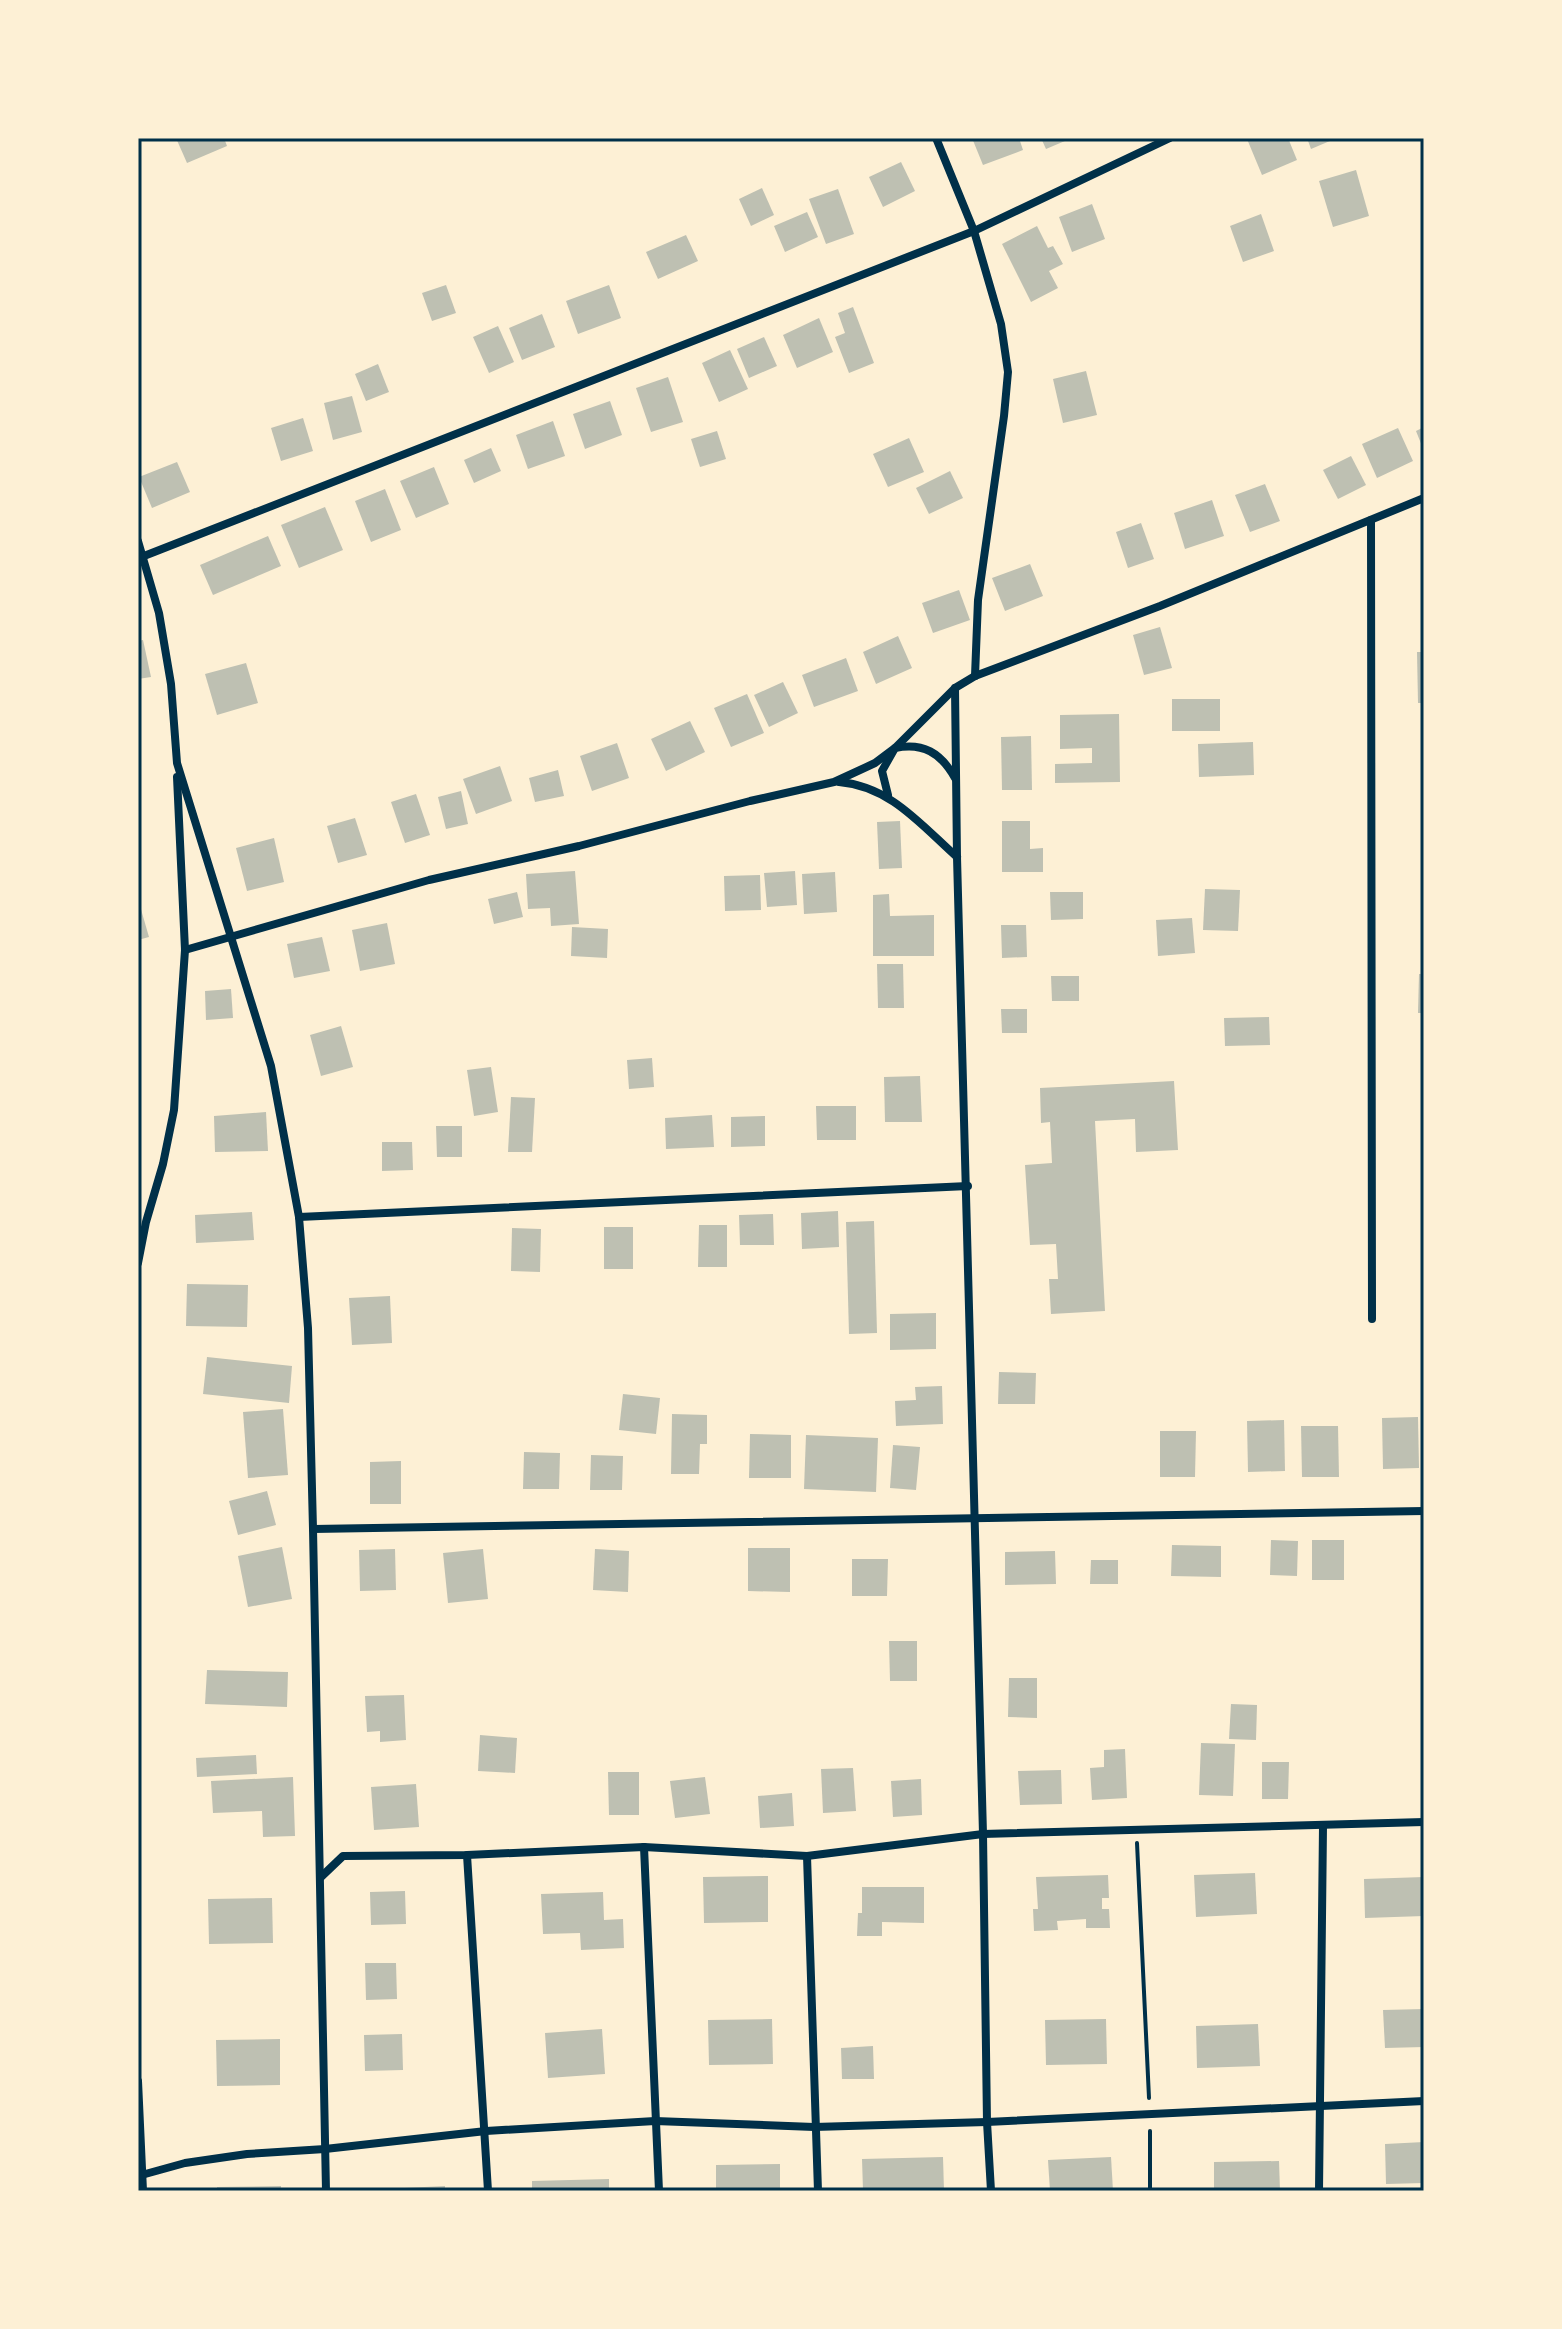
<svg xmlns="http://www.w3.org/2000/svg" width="1562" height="2329" viewBox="0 0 1562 2329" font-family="Literata,serif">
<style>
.building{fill:#bec0b2}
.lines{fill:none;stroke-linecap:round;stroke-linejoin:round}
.path{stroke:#003049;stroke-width:4}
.minor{stroke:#003049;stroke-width:8}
.neatline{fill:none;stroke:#003049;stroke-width:3}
</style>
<rect width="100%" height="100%" fill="#fdf0d5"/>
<g class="building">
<path d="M176,138H224L227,146L187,163Z"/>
<path d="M972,138H1019L1023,150L983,165Z"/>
<path d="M1041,138H1072L1046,149Z"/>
<path d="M1251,138H1288L1297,160L1262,175L1247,139Z"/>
<path d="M1307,138H1337L1311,149Z"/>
<path d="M901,162L915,191L883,207L869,177Z"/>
<path d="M1356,170L1369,216L1333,227L1319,181Z"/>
<path d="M762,188L774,215L751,226L739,199Z"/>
<path d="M838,189L854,234L826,244L809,199Z"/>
<path d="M1092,204L1105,239L1072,252L1059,217Z"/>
<path d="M807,212L818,237L785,252L774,226Z"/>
<path d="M1261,214L1274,251L1243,262L1230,226Z"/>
<path d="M1037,226L1048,248L1053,246L1063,264L1049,271L1058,288L1031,302L1002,244Z"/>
<path d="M686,235L698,261L658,279L646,252Z"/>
<path d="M446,285L456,313L432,321L422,293Z"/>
<path d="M609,285L621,318L578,334L566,301Z"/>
<path d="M853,307L874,363L849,373L835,337L845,333L838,313Z"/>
<path d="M542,314L555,347L522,360L509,328Z"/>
<path d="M819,318L833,352L797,368L783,335Z"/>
<path d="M498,326L514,362L489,373L473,337Z"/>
<path d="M764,337L777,366L749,378L737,349Z"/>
<path d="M730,350L748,389L719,402L702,363Z"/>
<path d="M378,364L389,392L366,401L355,374Z"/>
<path d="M1086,371L1097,415L1063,423L1053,379Z"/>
<path d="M668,377L683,422L651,432L636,388Z"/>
<path d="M352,396L362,432L333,440L324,403Z"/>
<path d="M610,401L622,435L585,449L573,414Z"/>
<path d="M303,418L313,451L281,461L271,428Z"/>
<path d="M553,421L565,456L528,469L516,435Z"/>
<path d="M1424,427V451L1416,431Z"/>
<path d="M1398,428L1413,461L1377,478L1362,444Z"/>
<path d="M717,431L726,459L700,467L691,439Z"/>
<path d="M909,438L924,472L888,487L873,454Z"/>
<path d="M491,448L501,471L474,483L464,460Z"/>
<path d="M1351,456L1366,485L1338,499L1323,470Z"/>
<path d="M177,462L190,492L152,508L139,477Z"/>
<path d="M434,467L449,504L416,518L400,481Z"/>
<path d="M950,471L963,498L929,514L916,488Z"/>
<path d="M1265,484L1280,521L1250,532L1235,495Z"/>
<path d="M385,489L401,530L371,542L355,501Z"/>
<path d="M1212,500L1224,536L1185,549L1174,513Z"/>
<path d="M325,507L343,550L299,568L281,525Z"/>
<path d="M1141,523L1154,559L1128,568L1116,532Z"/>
<path d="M268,536L281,566L213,595L200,565Z"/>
<path d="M1030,564L1043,596L1005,611L992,578Z"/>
<path d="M959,590L970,620L933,633L922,603Z"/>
<path d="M1160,627L1172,668L1144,675L1133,635Z"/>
<path d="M898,636L912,668L876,684L863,652Z"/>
<path d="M143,640L151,677L138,679V641Z"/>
<path d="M1417,652H1424V703H1418Z"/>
<path d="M846,658L858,691L814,707L802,675Z"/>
<path d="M246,663L258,703L217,715L205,674Z"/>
<path d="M783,682L798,713L769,727L754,695Z"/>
<path d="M747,694L764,733L731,747L714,708Z"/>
<rect x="1172" y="699" width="48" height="32"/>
<path d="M1119,714L1120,782L1055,783V764L1092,763V748L1060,749V715Z"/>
<path d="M690,721L705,752L666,771L651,739Z"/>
<path d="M1031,736L1032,790H1002L1001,737Z"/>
<path d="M1253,742L1254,775L1199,777L1198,744Z"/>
<path d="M617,743L629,778L592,791L580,756Z"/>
<rect x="1421" y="757" width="3" height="26"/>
<path d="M500,766L512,801L476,814L463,779Z"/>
<path d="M558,770L564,796L535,802L529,778Z"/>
<path d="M461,791L468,824L446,829L438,797Z"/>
<path d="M416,794L430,835L405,843L391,802Z"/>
<path d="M355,818L367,855L338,863L327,826Z"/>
<path d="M900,821L902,868L879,869L877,822Z"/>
<path d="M1002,821H1030V849L1043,848V872H1002Z"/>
<path d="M274,838L284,882L247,891L236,848Z"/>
<path d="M575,871L579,924L551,926L550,908L528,909L526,874Z"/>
<path d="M795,871L797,905L767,907L764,873Z"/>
<path d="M835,872L837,912L804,914L802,874Z"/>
<path d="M760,875L761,910L725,911L724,876Z"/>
<path d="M1205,889L1240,890L1238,931L1203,930Z"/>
<path d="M517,892L523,917L494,924L488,899Z"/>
<path d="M1050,892H1083V919L1051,920Z"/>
<path d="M889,894L890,916L934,915V956H873V895Z"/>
<path d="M138,899L149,937L138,940Z"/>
<path d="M1192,918L1195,953L1158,956L1156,920Z"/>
<path d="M387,923L395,964L360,971L352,930Z"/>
<path d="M1001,925H1026L1027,957L1002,958Z"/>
<path d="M572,927L608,929L607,958L571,956Z"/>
<path d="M322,937L330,971L294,978L287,944Z"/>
<path d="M877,964H903L904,1008H878Z"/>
<path d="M1419,974H1424V1013H1418Z"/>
<path d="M1051,976H1079V1001H1052Z"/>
<path d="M231,989L233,1018L206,1020L205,991Z"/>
<path d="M1001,1009H1027V1033H1002Z"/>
<path d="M1269,1017L1270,1045L1225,1046L1224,1018Z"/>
<path d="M341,1026L353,1067L321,1076L310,1035Z"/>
<path d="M652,1058L654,1087L629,1089L627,1060Z"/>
<path d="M491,1067L498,1112L474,1116L467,1070Z"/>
<path d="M920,1076L922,1122H885L884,1077Z"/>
<path d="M1174,1081L1178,1150L1136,1152L1135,1119L1095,1121L1105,1311L1051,1314L1049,1279H1058L1056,1244L1030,1245L1025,1165L1052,1163L1050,1122L1041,1123L1040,1088Z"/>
<path d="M511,1097L535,1098L532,1152H508Z"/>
<path d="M816,1106H856V1140H817Z"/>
<path d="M266,1112L268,1151L215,1152L214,1116Z"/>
<path d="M712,1115L714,1147L666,1149L665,1118Z"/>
<path d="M765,1116V1146L731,1147V1117Z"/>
<path d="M436,1126H462V1157H437Z"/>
<path d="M382,1142H412L413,1170L382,1171Z"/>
<path d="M838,1211L839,1247L802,1249L801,1213Z"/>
<path d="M252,1212L254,1240L196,1243L195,1215Z"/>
<path d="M773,1214L774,1245H740L739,1215Z"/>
<path d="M874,1221L877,1333L849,1334L846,1222Z"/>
<path d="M699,1225H727V1267H698Z"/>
<rect x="604" y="1227" width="29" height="42"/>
<path d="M512,1228L541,1229L540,1272L511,1271Z"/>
<path d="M187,1284L248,1285L247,1327L186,1326Z"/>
<path d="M390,1296L392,1343L352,1345L349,1298Z"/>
<path d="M936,1313V1349L890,1350V1314Z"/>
<path d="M207,1357L292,1366L289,1403L203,1394Z"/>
<path d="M999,1372L1036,1373L1035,1404H998Z"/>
<path d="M942,1386L943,1424L896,1426L895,1401L916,1400L915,1387Z"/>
<path d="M623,1394L660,1398L656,1434L619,1430Z"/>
<path d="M283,1409L288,1475L248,1478L243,1412Z"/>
<path d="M672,1414L707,1415V1444H700L699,1474H671Z"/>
<path d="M1418,1417L1419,1468L1383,1469L1382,1418Z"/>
<path d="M1284,1420L1285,1471L1248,1472L1247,1421Z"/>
<path d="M1301,1426H1338L1339,1477H1302Z"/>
<path d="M1160,1431H1196L1195,1477H1160Z"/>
<path d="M750,1434L791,1435V1478H749Z"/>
<path d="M806,1435L878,1438L876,1492L804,1489Z"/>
<path d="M893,1445L920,1447L916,1490L890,1488Z"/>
<path d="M524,1452L560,1453L559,1489H523Z"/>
<path d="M591,1455L623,1456L622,1490H590Z"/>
<path d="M401,1461V1504H370V1462Z"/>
<path d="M267,1491L276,1525L238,1535L229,1501Z"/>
<path d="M1271,1540L1298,1541L1297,1576L1270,1575Z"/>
<rect x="1312" y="1540" width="32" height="40"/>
<path d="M1172,1545L1221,1546V1577L1171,1576Z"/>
<path d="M282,1547L292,1599L248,1607L238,1556Z"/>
<path d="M748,1548H790V1592L748,1591Z"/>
<path d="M395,1549L396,1590L360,1591L359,1550Z"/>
<path d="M483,1549L488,1599L448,1603L443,1553Z"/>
<path d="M595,1549L629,1551L628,1592L593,1590Z"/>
<path d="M1055,1551L1056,1584L1005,1585V1552Z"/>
<path d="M852,1559H888L887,1596H852Z"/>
<path d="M1091,1560H1118V1584H1090Z"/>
<path d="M889,1641H917V1681H890Z"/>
<path d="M207,1670L288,1672L287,1707L205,1704Z"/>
<path d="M1009,1678H1037V1718L1008,1717Z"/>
<path d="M404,1695L406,1740L380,1742V1731L367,1732L365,1696Z"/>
<path d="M1231,1704L1257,1705L1256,1740L1229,1739Z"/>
<path d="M480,1735L517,1738L515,1773L478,1771Z"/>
<path d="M1201,1743L1235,1744L1233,1796L1199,1795Z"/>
<path d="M1125,1749L1127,1798L1092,1800L1090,1768L1104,1767V1750Z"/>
<path d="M256,1755L257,1774L197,1777L196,1758Z"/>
<path d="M1262,1762H1289L1288,1799H1262Z"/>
<path d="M853,1768L856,1811L823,1813L821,1769Z"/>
<path d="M1061,1770L1062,1804L1020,1805L1018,1771Z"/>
<path d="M608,1772H639V1815H609Z"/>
<path d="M293,1777L295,1836L263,1837L262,1811L213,1813L211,1781Z"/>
<path d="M705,1777L710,1814L675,1818L670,1781Z"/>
<path d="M921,1779L922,1815L893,1817L891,1781Z"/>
<path d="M416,1784L419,1827L374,1830L371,1787Z"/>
<path d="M792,1793L794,1826L760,1828L758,1796Z"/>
<path d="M1255,1873L1257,1914L1196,1917L1194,1875Z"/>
<path d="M1108,1875L1109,1898H1102V1909H1109L1110,1928H1086V1919L1057,1921L1058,1930L1034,1931L1033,1909H1038L1036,1877Z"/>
<path d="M768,1876V1922L704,1923L703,1877Z"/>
<path d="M1424,1877V1916L1365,1918L1364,1879Z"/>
<path d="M862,1887H924V1923L882,1922V1936H857L858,1913H862Z"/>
<path d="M405,1891L406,1924L371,1925L370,1892Z"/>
<path d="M603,1892L604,1920L623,1919L624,1948L581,1950L580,1933L543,1934L541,1894Z"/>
<path d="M272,1898L273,1943L209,1944L208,1899Z"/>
<path d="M365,1963H396L397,1999L366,2000Z"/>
<path d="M1424,2009V2047L1385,2048L1383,2010Z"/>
<path d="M772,2019L773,2064L709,2065L708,2020Z"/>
<path d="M1106,2019L1107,2064L1046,2065L1045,2020Z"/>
<path d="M1258,2024L1260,2066L1197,2068L1196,2026Z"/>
<path d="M602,2029L605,2074L548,2078L545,2033Z"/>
<path d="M402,2034L403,2070L365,2071L364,2035Z"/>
<path d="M280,2039V2085L217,2086L216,2040Z"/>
<path d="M873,2046L874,2079H842L841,2048Z"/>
<path d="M1424,2142V2183L1386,2184L1385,2144Z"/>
<path d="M943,2157L944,2191H863L862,2159Z"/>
<path d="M1111,2157L1113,2191H1050L1048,2160Z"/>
<path d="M1279,2161L1280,2191H1214V2162Z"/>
<path d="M780,2164V2191H716V2165Z"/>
<path d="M609,2179V2191H532V2181Z"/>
<path d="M281,2186V2191H217V2187Z"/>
<path d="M445,2186V2191H384V2189Z"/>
</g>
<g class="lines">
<g class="path">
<path d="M1137,1843L1149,2098"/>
<path d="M1150,2131V2191"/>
</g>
<g class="minor">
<path d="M936,138L974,231L1001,324L1008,372L1004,416L978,600L975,676"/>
<path d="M1371,520L1372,1319"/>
<path d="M138,541L159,613L171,684L177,763L271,1066L299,1217L308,1328L313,1529L326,2191"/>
<path d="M144,556L974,231L1170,138"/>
<path d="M955,688L957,857L983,1834L987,2122L991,2191"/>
<path d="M839,782C890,786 921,825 957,857"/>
<path d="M888,795L882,771L895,748C923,742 941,753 955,778"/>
<path d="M185,950L429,880L579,846L750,801L834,782L875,763L895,748L955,688L975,676L1160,606L1424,498"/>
<path d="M299,1217L968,1186"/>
<path d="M138,1263L146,1222L163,1164L174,1110L185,950L177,777"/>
<path d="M313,1529L1424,1511"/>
<path d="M644,1847L659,2191"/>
<path d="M467,1855L488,2191"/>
<path d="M807,1856L818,2191"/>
<path d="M321,1877L343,1856L467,1855L644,1847L807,1856L983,1834L1424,1822"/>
<path d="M138,2081L143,2191"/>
<path d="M138,2176L185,2163L247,2154L325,2149L486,2131L655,2121L814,2127L987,2122L1424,2101"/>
<path d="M1319,2191L1323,1826"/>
</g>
</g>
<rect width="1562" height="2329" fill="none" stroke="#fdf0d5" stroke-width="280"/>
<rect x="140" y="140" width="1282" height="2049" class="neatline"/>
</svg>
